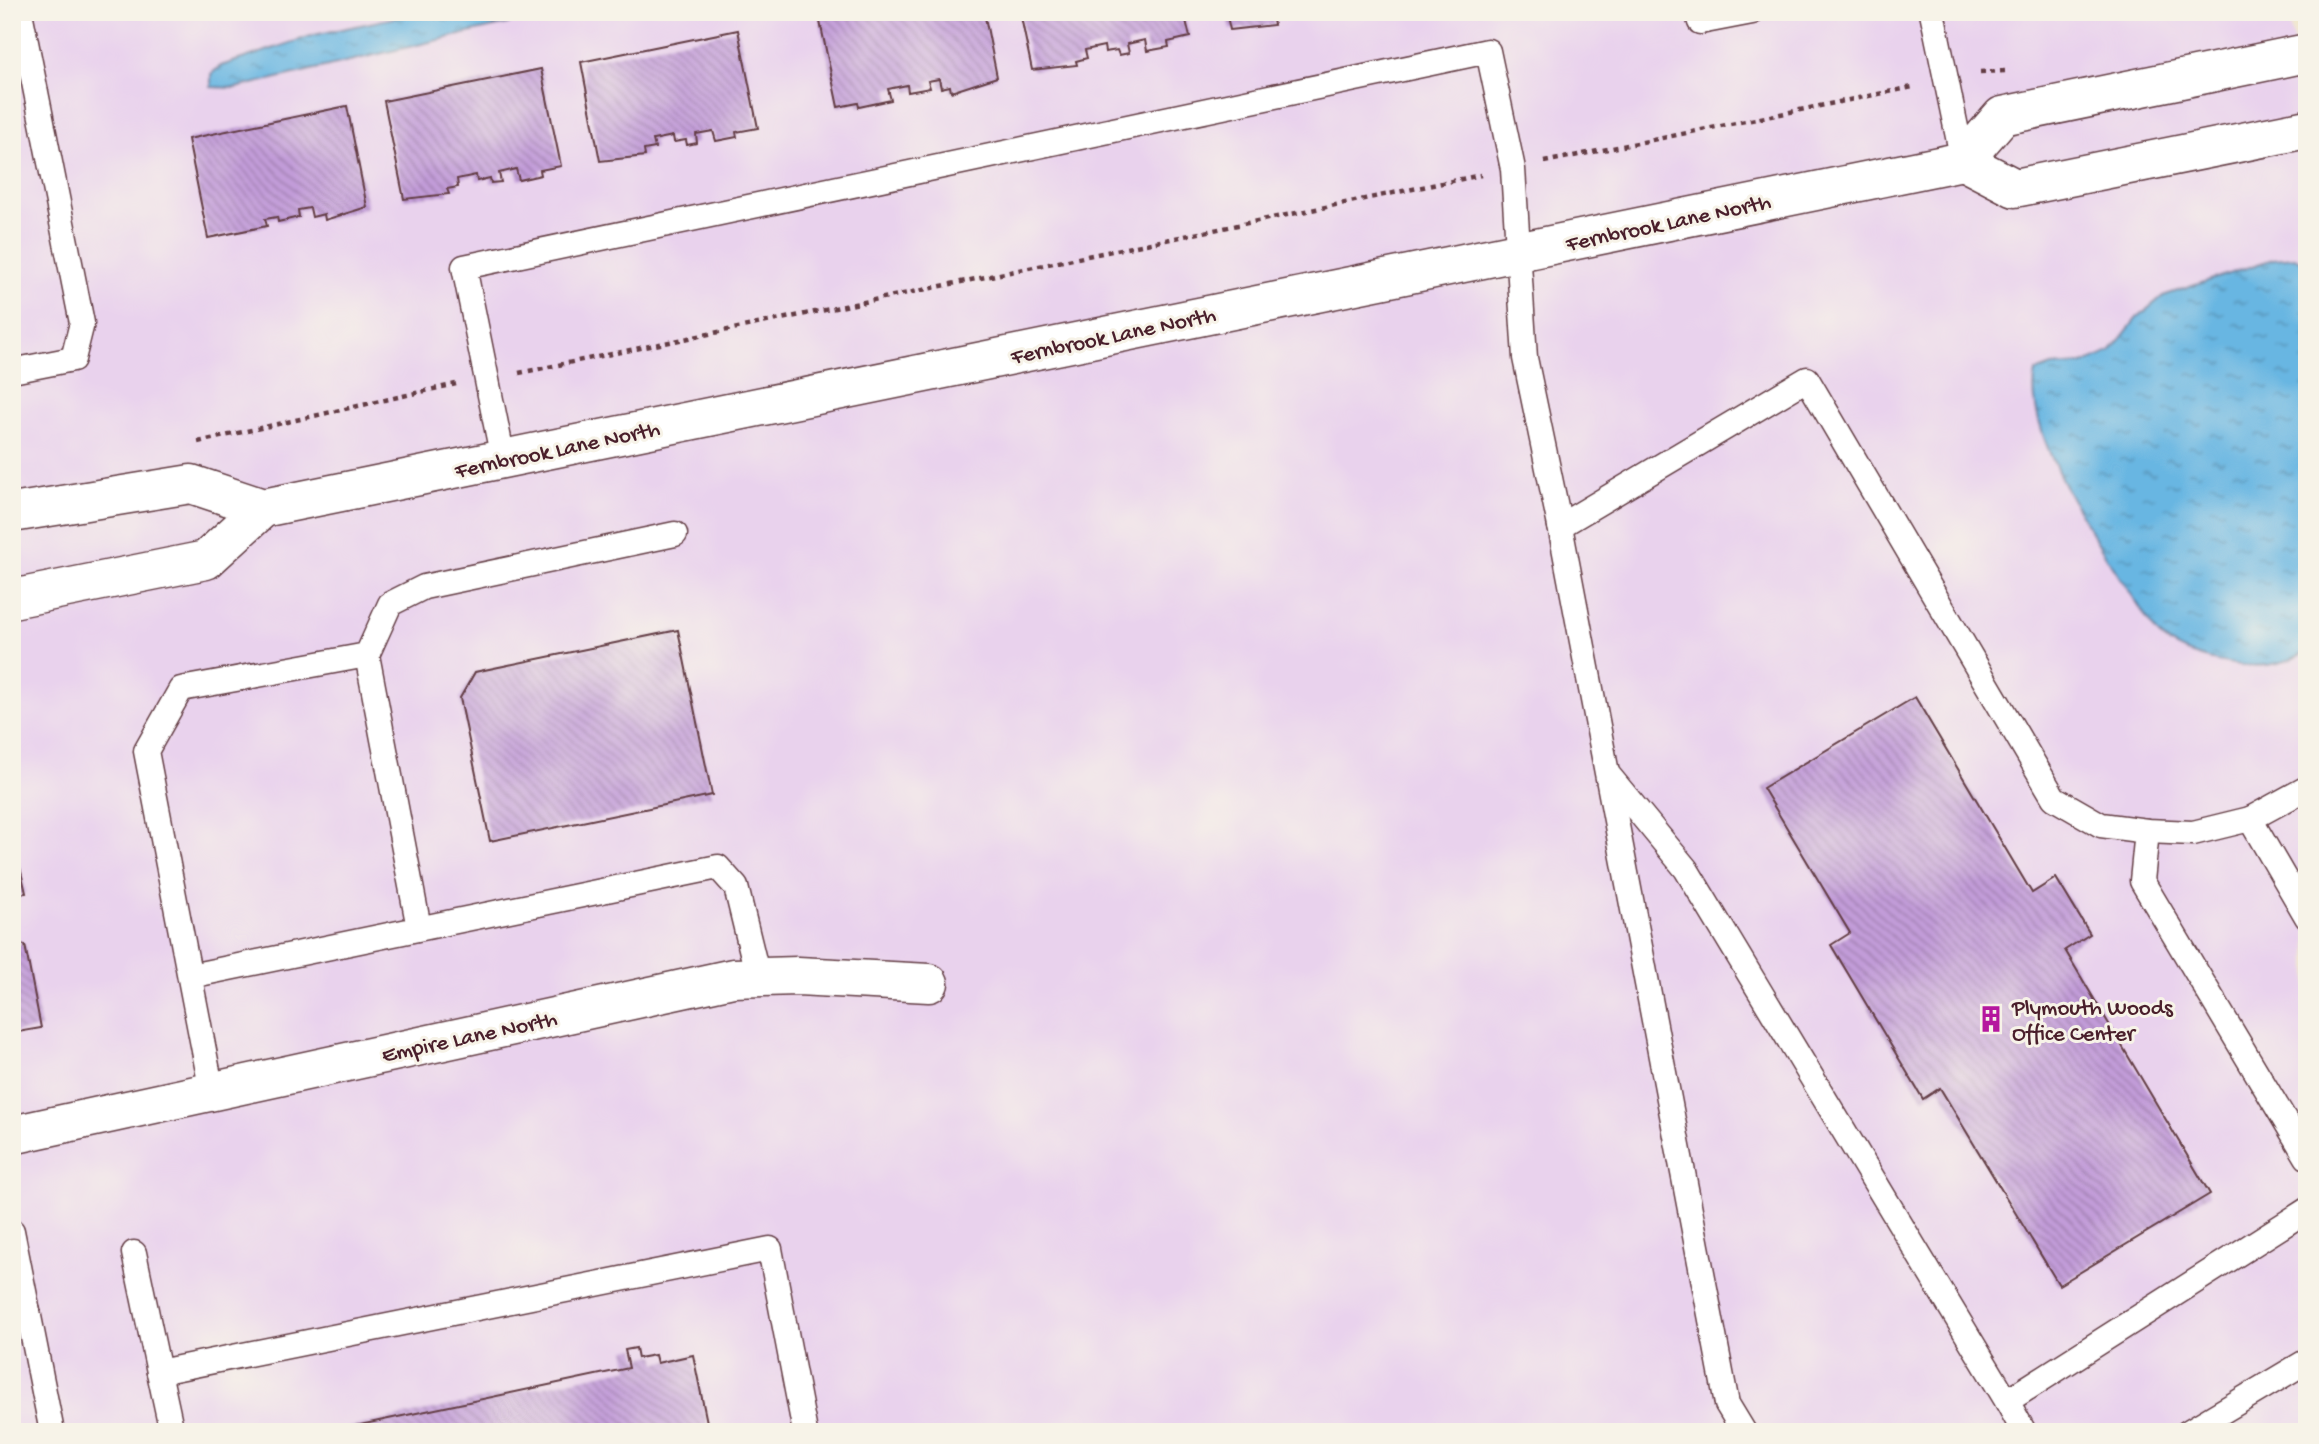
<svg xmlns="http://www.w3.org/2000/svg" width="2319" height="1444" viewBox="0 0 2319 1444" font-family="'Gochi Hand',sans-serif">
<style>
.built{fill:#e9d2ed}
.water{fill:url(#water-ripples);stroke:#596a86;stroke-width:2}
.building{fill:url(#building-back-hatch)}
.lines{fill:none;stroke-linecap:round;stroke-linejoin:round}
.service-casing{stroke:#633d44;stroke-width:27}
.minor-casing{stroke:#633d44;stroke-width:41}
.tertiary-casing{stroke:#633d44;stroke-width:41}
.path{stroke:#633d44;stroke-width:4.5;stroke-dasharray:5 5;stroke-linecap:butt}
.service{stroke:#fff;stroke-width:24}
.minor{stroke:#fff;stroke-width:38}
.tertiary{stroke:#fff;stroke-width:38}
.labels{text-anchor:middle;stroke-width:6;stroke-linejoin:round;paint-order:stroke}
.street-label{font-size:23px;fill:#4a1f2b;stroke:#f7f3e8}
.poi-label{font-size:23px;fill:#4a1f2b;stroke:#f7f3e8;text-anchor:start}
</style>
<defs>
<pattern id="water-ripples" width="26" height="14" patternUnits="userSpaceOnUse" patternTransform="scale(1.75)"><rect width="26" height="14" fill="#68b6e2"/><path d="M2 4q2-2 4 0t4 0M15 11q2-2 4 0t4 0" fill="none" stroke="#5893b7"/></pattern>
<pattern id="building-back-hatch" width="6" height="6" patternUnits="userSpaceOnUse" patternTransform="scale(1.75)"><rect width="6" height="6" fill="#c29cd9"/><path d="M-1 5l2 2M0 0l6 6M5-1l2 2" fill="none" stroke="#a07fb0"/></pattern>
</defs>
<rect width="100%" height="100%" fill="#f7f3e8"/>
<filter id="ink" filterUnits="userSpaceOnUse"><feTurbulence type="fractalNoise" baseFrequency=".0143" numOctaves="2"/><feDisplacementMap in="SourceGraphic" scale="14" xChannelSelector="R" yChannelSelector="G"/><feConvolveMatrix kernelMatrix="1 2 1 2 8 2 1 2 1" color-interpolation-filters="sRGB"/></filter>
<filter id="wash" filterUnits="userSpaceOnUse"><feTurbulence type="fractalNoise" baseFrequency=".00686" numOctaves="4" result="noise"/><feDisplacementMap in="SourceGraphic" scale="28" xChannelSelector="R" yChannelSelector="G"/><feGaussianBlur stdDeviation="1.57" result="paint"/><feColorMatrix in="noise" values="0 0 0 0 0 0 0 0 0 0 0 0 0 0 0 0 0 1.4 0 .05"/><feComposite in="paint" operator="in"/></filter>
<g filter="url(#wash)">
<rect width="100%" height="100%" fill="#f1e8d0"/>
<path class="built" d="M12,12H2287L2307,107V1432H12Z"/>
<g class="water">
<path d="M421,12H526L518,20L506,24L235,88L211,87V74L221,66L314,35Z"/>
<path d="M2295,257L2307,264V652C2299,655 2291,660 2282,662C2249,672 2186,659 2160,636C2150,627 2142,609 2133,597C2099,546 2022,434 2036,372L2052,366L2083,364L2110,352L2137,318L2163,296L2273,259Z"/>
</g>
<g id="blocks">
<g class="building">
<path d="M818,12H984L997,77L951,92L950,86L941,88L939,79L928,81L930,88L908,92L907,85L888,89L891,100L859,107L858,103L838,107Z"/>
<path d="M1020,12H1184L1190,37L1168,42L1169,47L1147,51L1145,40L1127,44L1129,53L1119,55L1117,50L1105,52L1104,46L1085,50L1087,58L1076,61L1077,65L1032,70Z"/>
<path d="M1226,12H1282L1284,17L1273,20L1274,25L1230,30Z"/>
<path d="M738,30L758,128L736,132L737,137L716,141L713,131L696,134L697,143L687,145L686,140L674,142L673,136L653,140L655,148L644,150L645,156L600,161L581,62Z"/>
<path d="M541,69L561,166L540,170L541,175L519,180L516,169L499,173L501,182L491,183L490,178L477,181L476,175L457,179L458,187L447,189L449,194L404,199L384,101Z"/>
<path d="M347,106L367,207L325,220L324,214L312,217L310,208L298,210L299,217L278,222L277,217L265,219L267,226L208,238L188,139Z"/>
<path d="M678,630L712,795L490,841L460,698L475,672Z"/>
<path d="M1915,697L2032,893L2056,878L2090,934L2065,950L2210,1194L2059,1285L1940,1088L1923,1099L1831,945L1850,933L1763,788Z"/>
<path d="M12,834L26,893L12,895Z"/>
<path d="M12,943L25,945L41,1028L12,1033Z"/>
<path d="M636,1348L638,1358L655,1355L657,1363L693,1355L709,1432H327L629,1368L625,1350Z"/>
</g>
</g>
</g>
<g filter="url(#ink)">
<use href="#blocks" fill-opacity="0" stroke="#633d44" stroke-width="2"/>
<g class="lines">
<defs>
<g id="service">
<path d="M1697,12L1700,22L1752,12"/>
<path d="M1932,12L1963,161"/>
<path d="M12,371L73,359L82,323L20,12"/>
<path d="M503,459L464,267L1488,51L1513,169L1525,358L1560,526L1727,1404L1744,1432"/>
<path d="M1560,526L1807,379L2054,798L2101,825L2147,831L2193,833L2250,819"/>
<path d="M367,655L419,928"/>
<path d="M1610,777L1686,869L2007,1401"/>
<path d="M2307,788L2250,819L2307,917"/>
<path d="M2147,831L2142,881L2307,1157"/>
<path d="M190,976L718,867L736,887L758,977"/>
<path d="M212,1092L146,751L181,689L367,655L390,604L424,587L675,534"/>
<path d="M12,1231L52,1432"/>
<path d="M134,1253L159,1372L770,1249L805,1432"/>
<path d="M159,1372L172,1432"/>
<path d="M2024,1432L2007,1401L2307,1210"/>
<path d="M2188,1432L2307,1361"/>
</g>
<path id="minor" d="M12,1135L733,978L798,976L929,983"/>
<g id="tertiary">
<path d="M1963,161L2015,188L2307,129"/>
<path d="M12,513L191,484L263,508L503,459L1963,161L2002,116L2307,53"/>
<path d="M12,599L206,560L263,508"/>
</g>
</defs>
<use href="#service" class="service-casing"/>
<use href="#minor" class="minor-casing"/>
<use href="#tertiary" class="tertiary-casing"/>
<g class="path">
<path d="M1980,72L2006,71"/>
<path d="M1544,162L1913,87"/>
<path d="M519,373L1481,175"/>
<path d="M198,442L456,384"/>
</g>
<use href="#service" class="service"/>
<use href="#minor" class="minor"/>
<use href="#tertiary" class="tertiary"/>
</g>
</g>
<defs>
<symbol id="building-bare" viewBox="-9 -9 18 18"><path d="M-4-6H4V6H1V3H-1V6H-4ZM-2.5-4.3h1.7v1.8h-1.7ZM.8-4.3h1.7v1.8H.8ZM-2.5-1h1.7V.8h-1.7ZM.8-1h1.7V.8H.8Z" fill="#b5179e" stroke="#f7f3e8" stroke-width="2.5" paint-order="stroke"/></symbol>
</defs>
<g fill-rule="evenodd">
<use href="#building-bare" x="1972" y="1000" width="38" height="38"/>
</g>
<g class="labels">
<g class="street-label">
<text transform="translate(1668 221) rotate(-12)" y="8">Fernbrook Lane North</text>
<text transform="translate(1113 334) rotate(-12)" y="8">Fernbrook Lane North</text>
<text transform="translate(557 448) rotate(-12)" y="8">Fernbrook Lane North</text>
<text transform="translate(469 1035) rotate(-12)" y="8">Empire Lane North</text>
</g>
<g class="poi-label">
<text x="2012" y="1014">Plymouth Woods<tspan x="2012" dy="26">Office Center</tspan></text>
</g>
</g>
<rect width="2319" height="1444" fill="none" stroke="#f7f3e8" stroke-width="42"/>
</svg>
